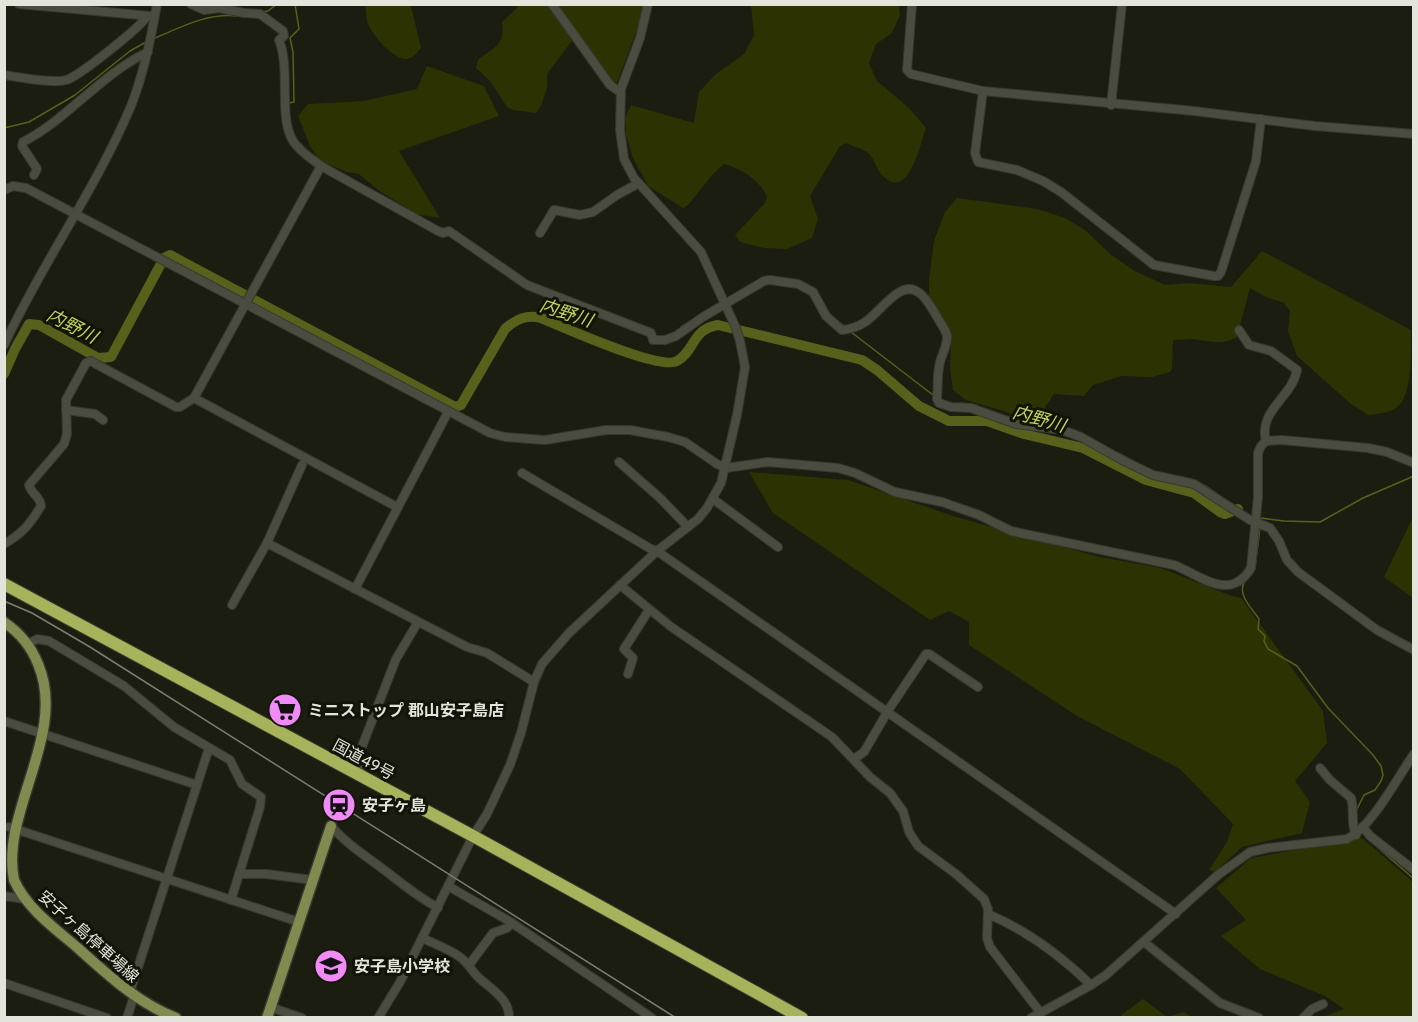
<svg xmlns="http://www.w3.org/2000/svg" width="1418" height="1022" viewBox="0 0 1418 1022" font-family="Overpass,'Noto Sans JP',sans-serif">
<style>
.green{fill:#2d3203}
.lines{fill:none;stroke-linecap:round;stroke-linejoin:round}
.stream{stroke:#58601c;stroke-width:1.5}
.river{stroke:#58601c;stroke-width:10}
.minor-casing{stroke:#373831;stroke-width:10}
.major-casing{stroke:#373831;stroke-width:13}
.highway-casing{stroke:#373831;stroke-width:14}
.minor{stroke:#494c3e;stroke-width:8}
.major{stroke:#818a4f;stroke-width:10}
.highway{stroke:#a7b35a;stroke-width:12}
.rail{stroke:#7b7c72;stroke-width:1.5}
.labels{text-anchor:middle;stroke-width:6;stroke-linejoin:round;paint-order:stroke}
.poi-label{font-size:16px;font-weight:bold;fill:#e3e4dc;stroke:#121408;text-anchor:start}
.street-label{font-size:16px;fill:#e3e4dc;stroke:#121408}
.water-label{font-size:18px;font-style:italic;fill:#c3d25c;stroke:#121408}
</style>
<rect width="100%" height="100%" fill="#1b1d10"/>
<g class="green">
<path d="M899,4L900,15L892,33L876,44L869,63L877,81L909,108L926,128C920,145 908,204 881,174C876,168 874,158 868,153C863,149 853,146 846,143L840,146L810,196L818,219L812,238L787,249L764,248L740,242L735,235L765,203L767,197C760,180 742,169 724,164L713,174L688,205L683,208L648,186L633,158L626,135L625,118L631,105L694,123L699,92L716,74L744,54L754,35L751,5Z"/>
<path d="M365,5H412L411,6L421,48C417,53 412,59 406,59C392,59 373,35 368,24C366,18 366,10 365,5Z"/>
<path d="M517,5H643L640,21L617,83L613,82L577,42L572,41L547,74V88L541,106L536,113L513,110L507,107L490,81L476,68L478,60C495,46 505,47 502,22L517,8Z"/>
<path d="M427,66L484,86L499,116L399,151L440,218L416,214L378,190L359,174L347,172L320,161L310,146L298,116L308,104L364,101L417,89Z"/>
<path d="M957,198L1038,209L1065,218L1085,230L1110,254L1133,270L1165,285L1189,283L1231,287L1262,251L1411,330C1410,350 1414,396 1396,408C1388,413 1377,414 1368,415L1351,404L1297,356L1288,331L1290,311L1284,303L1266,297L1250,288L1237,337C1221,346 1210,341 1193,339C1187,339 1180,340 1173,340L1172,369L1170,372L1152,377L1122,376L1093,385L1084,396L1054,394L1046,406L1038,423H1028L1004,411L966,400L953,390L950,368L951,340L929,299V281L934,241L945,212Z"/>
<path d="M749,472L848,480L956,517L1100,557L1161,568L1229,595L1241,598L1323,711L1327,743L1295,781L1310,802L1302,833L1242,847L1215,872L1209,870L1227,842L1233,824L1180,769L1077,716L969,645V622L949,611L930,620L773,513Z"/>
<path d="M1413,517V598L1384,577Z"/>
<path d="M1362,838L1413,882V1017H1323L1344,1009L1325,996L1260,969L1221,936L1246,920L1216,888L1251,858Z"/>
<path d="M1143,999L1167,1017L1184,1012L1191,1017H1123L1121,1015Z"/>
</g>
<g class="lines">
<g class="stream">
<path d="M261,12L268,11L277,4"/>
<path d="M153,39C181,27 207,13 237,16"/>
<path d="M289,103L294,102L293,52L290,38L299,29L295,4"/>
<path d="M4,128L29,122L75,95L130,51L146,42"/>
<path d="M547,297L587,313"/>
<path d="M681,327L697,317"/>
<path d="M851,332L933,395"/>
<path d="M960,403L976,405"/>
<path d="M1062,426L1077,431"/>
<path d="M1118,453L1135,462"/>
<path d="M1176,476C1194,478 1206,486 1220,496"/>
<path d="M1261,518L1284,521L1320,522L1363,498L1414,476"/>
<path d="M1255,567L1260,528"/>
<path d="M1253,572C1251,576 1246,579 1244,583C1237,595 1254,611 1259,619L1258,629L1265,636L1264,641L1268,649L1297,666L1328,708L1373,755L1381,766L1383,775L1381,781L1375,790L1364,795L1357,809"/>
<path d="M1377,847L1414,879"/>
</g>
<path class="river" d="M4,374L15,349L29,324L39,325L98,358L111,357L164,258L170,255L455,407L461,405L505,329C516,319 527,314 541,318C563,327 660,371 677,361C695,351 692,329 718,325L862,360L877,370L919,406L949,421H987L1024,434L1083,448L1146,480L1194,493L1220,512L1225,514L1238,509"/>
<defs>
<g id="minor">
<path d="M19,4L150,16"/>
<path d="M191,4L204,10L219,8L244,13L260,14L283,31L284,36L279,40C291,70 278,117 293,141C300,152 312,159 321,166L438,231L443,233L449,231L527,285L651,333L653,340H665L676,336L703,317L764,281L770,280L798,284L813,292L826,316L842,330C871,327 876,308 898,293C917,280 928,302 936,315C939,321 945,329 947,335C948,345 942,354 940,362C937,373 938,387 937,399L939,403L951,407L971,408L1016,424L1062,430L1081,437L1122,460L1153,475L1194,484L1250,520L1270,528L1279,541L1287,560L1298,572L1377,630L1414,650"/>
<path d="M552,4L610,85L620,92"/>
<path d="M912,4L907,70L911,74L983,91L1194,111L1315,126L1414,134"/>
<path d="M4,75C19,77 53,84 66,80C78,77 141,27 147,16"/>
<path d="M983,91L975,153L978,162L1017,170L1043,181L1061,192L1154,265L1214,276H1218L1221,272L1256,161L1261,119"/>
<path d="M1111,105L1122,4"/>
<path d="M34,175L37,169L22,146L23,142C69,118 101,74 148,52"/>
<path d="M4,190L13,186L26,188L490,433L505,437L545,440L606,430H630L668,437L685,442L717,464L726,468L768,462L838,468L855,473L895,492L942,502L979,515L1011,531L1174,565C1200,575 1230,603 1251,568L1258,497V453L1261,446L1266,441L1282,440L1368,448L1387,452L1414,463"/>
<path d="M540,233L554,210L580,215L593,212L617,195L639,183"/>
<path d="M1239,330L1249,345L1271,351L1297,370C1292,398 1258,410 1266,441"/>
<path d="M4,345C42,263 96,189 131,106C144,73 151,39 157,4"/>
<path d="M194,398L397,507"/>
<path d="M66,410L95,414L103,420"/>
<path d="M619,462L660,498L688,527"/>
<path d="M522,473L651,549L657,551L1176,914"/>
<path d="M713,499L778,547"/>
<path d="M267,543L467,647L487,653L534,682"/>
<path d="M4,544C22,534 31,523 41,506C41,497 31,494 29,485L64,444L67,434L66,400L86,363L91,361L96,364L176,407H180L194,398L321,166"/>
<path d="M620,585L670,626L832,737L870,777L890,793L903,811L909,832L918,846L956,874L984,899L988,909L987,938L990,947L1040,1012"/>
<path d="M355,589L448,412"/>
<path d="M232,605L267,543L302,465"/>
<path d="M28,644L37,639L49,641L124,686L174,727L230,760L242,784L261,797L260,807L231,900"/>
<path d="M628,674L633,658L624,649L649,610"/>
<path d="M4,721L197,785"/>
<path d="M854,759L864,752L889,709L926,654H929L978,687"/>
<path d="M1320,768L1330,780L1351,798C1355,811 1350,821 1356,835"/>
<path d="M360,775C363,767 359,759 361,749L396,659L418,622"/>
<path d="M331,826C349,847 371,859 392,876C407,888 421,898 438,908"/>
<path d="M9,827L299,922"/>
<path d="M1363,827L1370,836L1414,870"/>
<path d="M239,874H266L313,880"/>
<path d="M448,886L509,921L652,1018"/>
<path d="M4,896L25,899"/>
<path d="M988,914C1026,930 1062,957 1091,985"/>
<path d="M422,938C435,944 449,949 460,957C468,963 472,971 479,978C491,989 510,999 509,1018"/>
<path d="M1144,942L1220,1003L1259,1018"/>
<path d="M469,965L493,933L507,928L512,923"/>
<path d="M4,983L107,1018"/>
<path d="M130,992L209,748"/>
<path d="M270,1007L302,1018"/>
<path d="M127,1018L134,996"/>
<path d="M378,1018L400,982L473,836L487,814L510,765L521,733L534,682L542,664L569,633L657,551L698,519L707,508L721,483L737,415L745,367L740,341L736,328L701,252L634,178L624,159L620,130L621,89L640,38L648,4"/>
<path d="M1031,1018L1091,985L1106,975L1218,875L1250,852L1268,848L1347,839C1372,827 1397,778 1414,754"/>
<path d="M1303,1018L1312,1009L1323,1004"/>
</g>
<g id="major">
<path d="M4,622C20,633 31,646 38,664C68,734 0,812 14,880C27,909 56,929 79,949C109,976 138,1003 176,1018"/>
<path d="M267,1018L331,826"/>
</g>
<path id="highway" d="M4,584L473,836L802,1018"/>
</defs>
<use href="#minor" class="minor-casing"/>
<use href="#major" class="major-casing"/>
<use href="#highway" class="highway-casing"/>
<use href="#minor" class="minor"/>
<use href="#major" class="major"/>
<use href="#highway" class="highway"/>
<path class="rail" d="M4,601L32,613L90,647L676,1018"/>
</g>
<defs>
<symbol id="supermarket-disc" viewBox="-11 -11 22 22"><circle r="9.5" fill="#f08bf5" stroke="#121408"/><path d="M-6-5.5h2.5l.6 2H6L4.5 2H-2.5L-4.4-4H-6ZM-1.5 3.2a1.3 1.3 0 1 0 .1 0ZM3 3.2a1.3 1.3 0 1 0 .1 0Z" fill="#111"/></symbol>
<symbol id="station-disc" viewBox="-11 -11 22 22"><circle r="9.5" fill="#f08bf5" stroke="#121408"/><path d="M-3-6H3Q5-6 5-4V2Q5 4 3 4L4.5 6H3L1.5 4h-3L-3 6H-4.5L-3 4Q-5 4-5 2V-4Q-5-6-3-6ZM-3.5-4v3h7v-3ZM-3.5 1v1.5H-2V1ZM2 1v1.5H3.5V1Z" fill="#111"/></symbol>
<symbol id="school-disc" viewBox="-11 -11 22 22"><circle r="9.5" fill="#f08bf5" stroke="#121408"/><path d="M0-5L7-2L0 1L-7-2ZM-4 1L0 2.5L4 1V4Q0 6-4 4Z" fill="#111"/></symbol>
</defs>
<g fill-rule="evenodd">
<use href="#supermarket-disc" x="266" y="691" width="38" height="38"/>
<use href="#station-disc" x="320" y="786" width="38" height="38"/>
<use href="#school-disc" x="312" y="947" width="38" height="38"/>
</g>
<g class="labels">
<g class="poi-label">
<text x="308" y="716">ミニストップ 郡山安子島店</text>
<text x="362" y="811">安子ヶ島</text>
<text x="354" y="972">安子島小学校</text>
</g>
<g class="street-label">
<text transform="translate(364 759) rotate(28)" y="6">国道49号</text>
<text transform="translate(89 936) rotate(42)" y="6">安子ヶ島停車場線</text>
</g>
<g class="water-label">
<text transform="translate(566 313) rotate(18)" y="6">内野川</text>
<text transform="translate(72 326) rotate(27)" y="6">内野川</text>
<text transform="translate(1039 419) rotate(16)" y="6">内野川</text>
</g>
</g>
<rect width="1418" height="1022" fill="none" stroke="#e3e4dc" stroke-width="12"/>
</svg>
